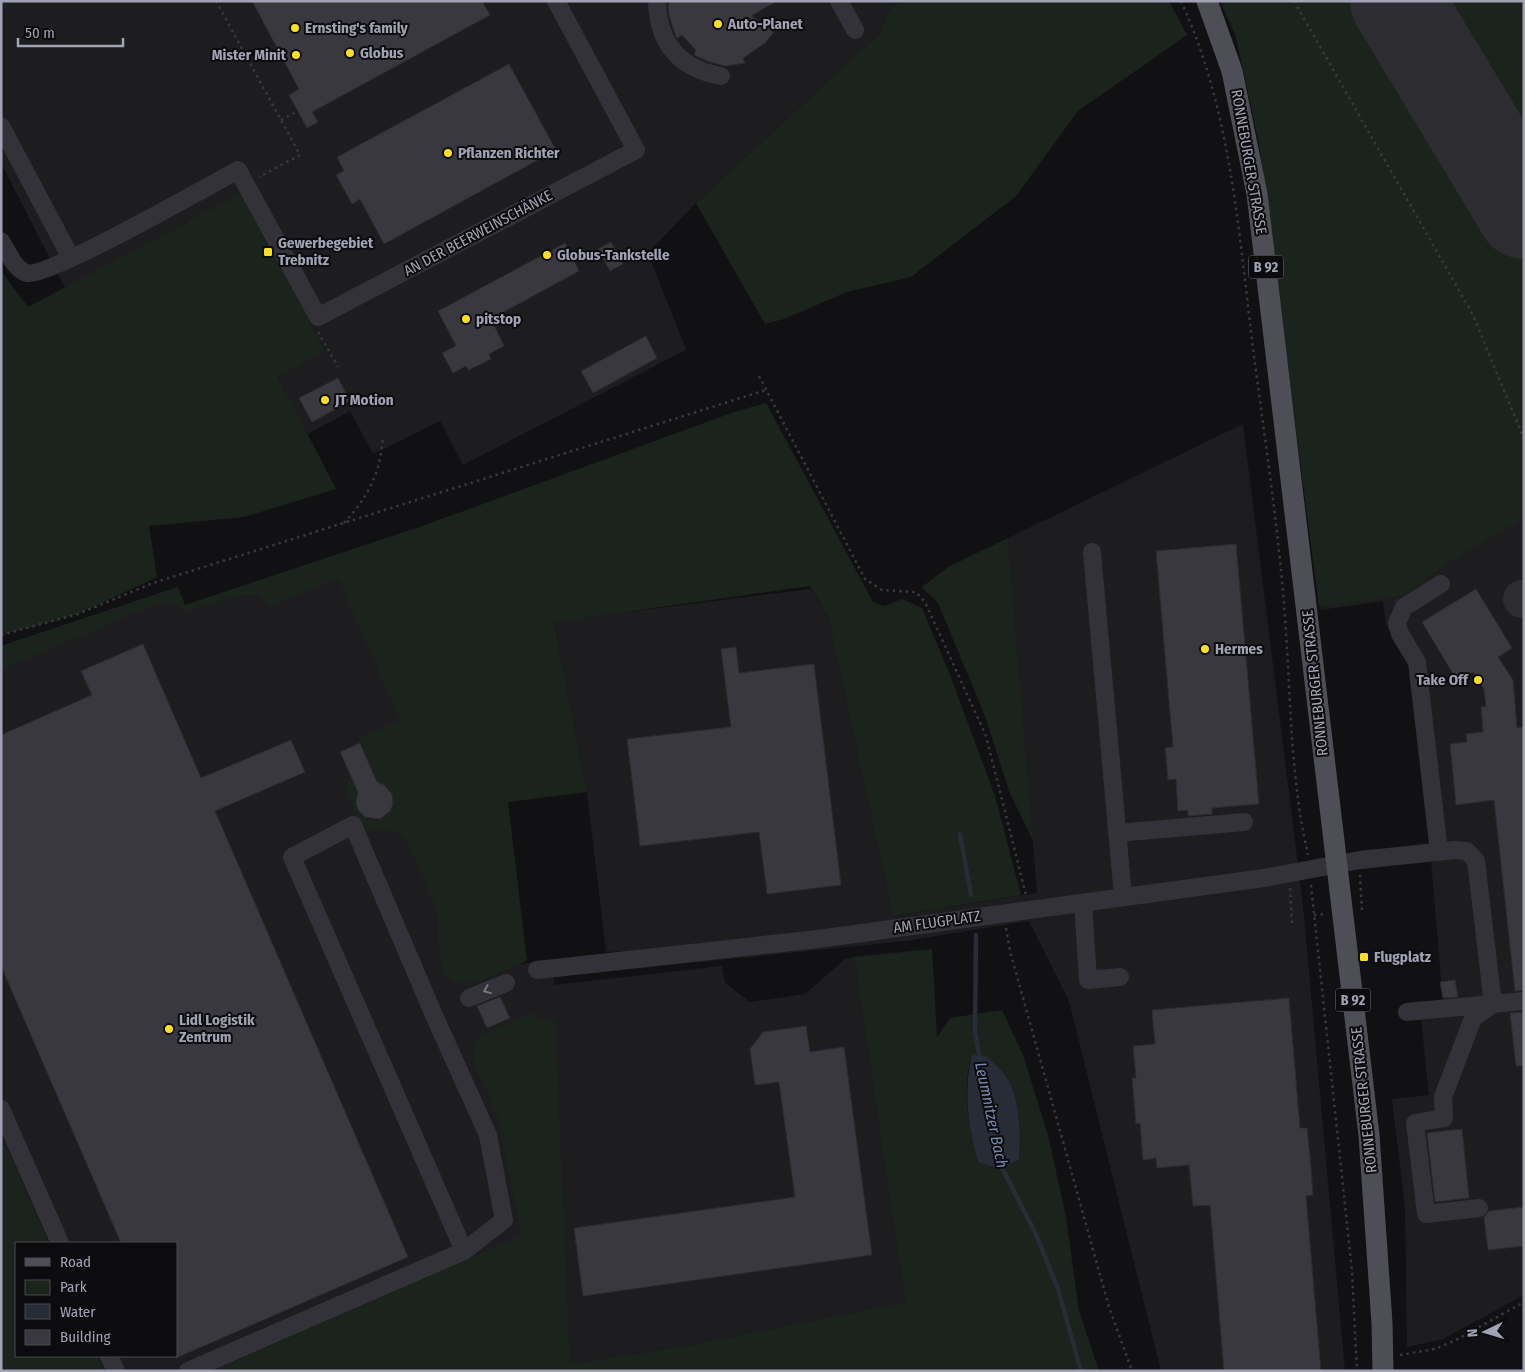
<svg xmlns="http://www.w3.org/2000/svg" width="1525" height="1372" viewBox="0 0 1525 1372" font-family="'Fira Sans Condensed',sans-serif">
<style>
.built{fill:#1d1d20}
.green{fill:#1b231d;fill-rule:evenodd}
.water{fill:#272c37}
.lines{fill:none;stroke-linecap:round;stroke-linejoin:round}
.stream{stroke:#272c37;stroke-width:4.5}
.taxiway{stroke:#2c2c31;stroke-width:38}
.runway{stroke:#2c2c31;stroke-width:94}
.building{fill:#38383e;stroke:#2c2b2f}
.path{stroke:#38383f;stroke-width:2.5;stroke-dasharray:2.5 4;stroke-linecap:butt}
.minor{stroke:#323238;stroke-width:18}
.major{stroke:#4e4e57;stroke-width:21}
.oneway{stroke:#757682}
.poi-dot{fill:#fce01f;stroke:#0c0c0e;stroke-width:2}
.labels{text-anchor:middle;stroke-width:4;stroke-linejoin:round;paint-order:stroke}
.shield{fill:#0c0c0e;stroke:#747682;stroke-width:1}
.shield-label{font-size:14px;font-weight:bold;fill:#a1a3b4}
.poi-label{font-size:15px;font-weight:bold;fill:#a1a3b4;stroke:#0c0c0e;text-anchor:start}
.street-label{font-size:15px;fill:#a1a3b4;stroke:#0c0c0e}
.water-label{font-size:16px;font-style:italic;fill:#7589b2;stroke:#0c0c0e}
</style>
<rect width="100%" height="100%" fill="#111113"/>
<g class="built">
<path d="M1,1H899L889,10L880,33L696,203L648,253L686,350L463,465L440,421L373,454L350,411L306,435L278,376L325,350L231,199L65,288L1,163Z"/>
<path d="M1228,1H1524V1295L1443,1339L1407,1347L1405,1209L1392,1099L1429,1095L1421,1020L1441,1018L1439,1005L1443,1004L1429,836L1409,665L1386,625L1383,601L1321,610L1260,92Z"/>
<path d="M1243,424L1303,905L1345,1371H1161L1069,1001L1029,921L906,941L554,977V985L722,966L725,983L750,1002L805,994L845,959L854,957L905,1302L691,1345L570,1364L553,1371H79L73,1356H176V1243H16L1,1225V646L178,587L185,605L417,528L476,969L626,951L606,952L587,792L554,621L811,589L828,617L893,916L1037,893L1008,538Z"/>
</g>
<g class="green">
<path d="M899,1H1169L1187,35L1078,111L1016,196L911,277L847,292L784,319L765,324L696,203L880,33L889,10Z"/>
<path d="M1220,1H1367L1524,261V518L1457,557L1403,596L1319,607L1259,144L1236,37Z"/>
<path d="M1427,1H1524V163Z"/>
<path d="M242,193L325,351L278,377L336,489L244,517L149,526L157,577L78,614L1,635V271L28,307Z"/>
<path d="M766,403L873,602L884,606L902,599L922,608L949,672L995,796L1021,895L893,916L828,617L810,586L554,622L587,792L508,802L527,961C509,968 488,980 470,983C429,988 442,936 437,912C434,900 411,848 404,839C392,824 372,835 362,828C355,813 341,792 351,777C353,781 357,787 358,792C358,798 355,803 358,810C373,838 415,798 378,782L359,738L400,720L338,578L270,606L259,594H242L187,611L172,602L158,603L1,670V646L178,587L185,605L417,528L734,412Z"/>
<path d="M1008,538L1033,841L1009,791L985,716L938,603L922,587L948,567Z"/>
<path d="M932,949L937,1037L950,1018L1002,1010L1023,1055L1048,1135L1066,1217L1079,1311L1099,1371H212L518,1237L521,1233L498,1118L474,1061C471,1051 473,1043 481,1035L533,1013L540,1021L555,1020L570,1364L691,1345L905,1302L854,957ZM972,1055L978,1162C969,1127 961,1091 972,1055Z"/>
<path d="M1,1135L48,1243H16V1356H97L103,1371H1Z"/>
</g>
<path class="water" d="M972,1055L986,1056C992,1062 1000,1068 1005,1075C1021,1098 1020,1132 1019,1159L1001,1169L978,1162C968,1125 963,1092 972,1055Z"/>
<g class="lines">
<g class="stream">
<path d="M960,834L971,895"/>
<path d="M976,935L975,1031L980,1061"/>
<path d="M1000,1164L1035,1232L1058,1289L1081,1371"/>
</g>
<path class="taxiway" d="M1522,599H1524"/>
<path class="runway" d="M1397,1L1524,212"/>
</g>
<g class="building">
<path d="M252,1H482L490,15L312,112L318,122L307,128L289,95L299,89Z"/>
<path d="M668,1H777L751,16L774,32L765,43L743,58L745,63L725,66L710,62L694,55L696,50L682,35L677,38L676,37L669,15Z"/>
<path d="M509,64L556,150L384,244L360,199L352,204L336,175L344,171L337,157Z"/>
<path d="M611,242L623,264L610,271L598,249Z"/>
<path d="M565,243L579,271L491,319L504,346L489,354L491,359L469,370L466,366L453,373L442,353L456,346L438,311Z"/>
<path d="M646,336L657,358L593,393L581,371Z"/>
<path d="M338,378L350,401L312,422L299,398Z"/>
<path d="M1236,544L1259,804L1212,808V814L1188,816V810L1178,811L1176,779L1168,780L1165,748L1173,747L1156,551Z"/>
<path d="M1476,589L1512,648L1498,657L1513,680L1517,728L1524,727V990L1515,991L1494,800L1456,805L1450,744L1467,742L1466,734L1483,732L1481,707L1486,706L1484,689L1473,672L1458,682L1422,622Z"/>
<path d="M143,644L201,778L291,740L305,772L215,811L408,1257L176,1358V1243H121L1,966V735L92,695L81,671Z"/>
<path d="M736,647L739,673L814,664L841,885L767,894L759,832L640,846L627,739L731,727L721,649Z"/>
<path d="M360,743L377,782L384,785L392,794L393,804L390,811L380,819L365,817L358,810L356,803L358,792L340,752Z"/>
<path d="M1455,980L1458,997L1443,998L1440,982Z"/>
<path d="M500,997L510,1018L487,1028L477,1006Z"/>
<path d="M1289,998L1300,1128H1307L1311,1168L1313,1195L1306,1196L1321,1371H1224L1210,1205L1193,1206L1189,1165L1157,1168L1156,1158L1143,1160L1140,1123L1136,1124L1132,1078H1136L1133,1046L1155,1044L1152,1010Z"/>
<path d="M1524,1012V1066H1516L1510,1013Z"/>
<path d="M806,1026L810,1052L844,1047L872,1255L583,1296L574,1228L795,1197L779,1082L755,1085L750,1049L763,1032Z"/>
<path d="M1462,1129L1469,1198L1435,1202L1427,1133Z"/>
<path d="M1524,1207V1246L1488,1250L1484,1217L1489,1211Z"/>
</g>
<g class="lines">
<g class="path">
<path d="M216,1L300,155L259,177"/>
<path d="M1181,1C1230,108 1238,225 1252,340C1263,428 1277,516 1284,604C1291,688 1289,772 1308,855"/>
<path d="M1294,1L1473,315L1524,439"/>
<path d="M281,120L298,111"/>
<path d="M318,332L338,367"/>
<path d="M759,376L865,579L882,590L916,592L925,602L986,736L1026,895"/>
<path d="M344,523C368,497 380,474 383,438"/>
<path d="M1,635L78,614L153,583L766,390"/>
<path d="M1360,875L1362,911H1360"/>
<path d="M1311,885L1352,1271L1357,1371"/>
<path d="M1290,888L1292,924"/>
<path d="M1314,915L1325,914"/>
<path d="M1006,928L1010,951L1109,1307L1132,1371"/>
<path d="M1400,1355L1435,1349L1456,1340L1524,1302"/>
</g>
<g class="minor">
<path d="M657,1C658,44 680,69 721,76"/>
<path d="M839,1L855,30"/>
<path d="M1,126L71,258"/>
<path d="M1,241C8,252 14,269 27,273C47,278 210,185 238,170L318,317L636,150L556,1"/>
<path d="M1092,552L1123,896"/>
<path d="M353,825L433,1013L488,1135L504,1220L464,1251L292,857Z"/>
<path d="M1117,833L1244,822"/>
<path d="M1439,852L1417,662L1400,634L1397,623L1404,607L1441,584"/>
<path d="M1083,903L1088,980L1120,977"/>
<path d="M537,970L818,939L1264,878L1360,860L1455,850L1467,851L1476,861L1493,1004L1473,1018L1443,1097L1444,1118L1415,1123L1426,1214L1479,1208"/>
<path d="M469,998L506,983"/>
<path d="M1407,1012L1524,1001"/>
<path d="M1,1109L60,1243"/>
<path d="M109,1356L116,1371"/>
<path d="M188,1371L464,1251"/>
</g>
<path class="major" d="M1207,1L1232,71L1257,194L1369,1135L1382,1323L1383,1371"/>
</g>
<defs><path id="oneway-chevron" d="M-2-3.5L2.5 0L-2 3.5" fill="none" stroke-width="1.6" stroke-linecap="round" stroke-linejoin="round" transform="scale(1.25)"/></defs>
<use class="oneway" href="#oneway-chevron" transform="translate(487 990) rotate(158)"/>
<g class="poi-dot">
<circle cx="718" cy="24" r="5"/>
<circle cx="295" cy="28" r="5"/>
<circle cx="350" cy="53" r="5"/>
<circle cx="296" cy="55" r="5"/>
<circle cx="448" cy="153" r="5"/>
<rect x="263" y="247" width="10" height="10" rx="2.5"/>
<circle cx="547" cy="255" r="5"/>
<circle cx="466" cy="319" r="5"/>
<circle cx="325" cy="400" r="5"/>
<circle cx="1205" cy="649" r="5"/>
<circle cx="1478" cy="680" r="5"/>
<rect x="1359" y="952" width="10" height="10" rx="2.5"/>
<circle cx="169" cy="1029" r="5"/>
</g>
<g class="labels">
<g class="shield">
<rect x="1248.5" y="255.5" width="35" height="23" rx="4"/>
<rect x="1335.5" y="988.5" width="35" height="23" rx="4"/>
</g>
<g class="shield-label">
<text x="1266" y="272">B 92</text>
<text x="1353" y="1005">B 92</text>
</g>
<g class="poi-label">
<text x="728" y="29">Auto-Planet</text>
<text x="305" y="33">Ernsting's family</text>
<text x="360" y="58">Globus</text>
<text x="286" y="60" text-anchor="end">Mister Minit</text>
<text x="458" y="158">Pflanzen Richter</text>
<text x="278" y="248">Gewerbegebiet<tspan x="278" dy="17">Trebnitz</tspan></text>
<text x="557" y="260">Globus-Tankstelle</text>
<text x="476" y="324">pitstop</text>
<text x="335" y="405">JT Motion</text>
<text x="1215" y="654">Hermes</text>
<text x="1468" y="685" text-anchor="end">Take Off</text>
<text x="1374" y="962">Flugplatz</text>
<text x="179" y="1025">Lidl Logistik<tspan x="179" dy="17">Zentrum</tspan></text>
</g>
<g class="street-label">
<text transform="translate(1249 162) rotate(80)" y="5">RONNEBURGER STRASSE</text>
<text transform="translate(478 233) rotate(-28)" y="5">AN DER BEERWEINSCHÄNKE</text>
<text transform="translate(1315 683) rotate(-96)" y="5">RONNEBURGER STRASSE</text>
<text transform="translate(937 922) rotate(-8)" y="5">AM FLUGPLATZ</text>
<text transform="translate(1364 1100) rotate(-96)" y="5">RONNEBURGER STRASSE</text>
</g>
<g class="water-label">
<text transform="translate(992 1115) rotate(78)" y="6">Leumnitzer Bach</text>
</g>
</g>
<rect width="1525" height="1372" fill="none" stroke="#a1a3b4" stroke-width="5"/>
<rect x="15" y="1242" width="162" height="115" fill="#0c0c0e" stroke="#484850"/>
<rect x="25" y="1258" width="25" height="8" fill="#4e4e57" stroke="#484850"/>
<text x="60" y="1267" font-size="15" fill="#a1a3b4">Road</text>
<rect x="25" y="1280" width="25" height="15" fill="#1b231d" stroke="#484850"/>
<text x="60" y="1292" font-size="15" fill="#a1a3b4">Park</text>
<rect x="25" y="1304" width="25" height="15" fill="#272c37" stroke="#484850"/>
<text x="60" y="1317" font-size="15" fill="#a1a3b4">Water</text>
<rect x="25" y="1330" width="25" height="15" fill="#38383e" stroke="#484850"/>
<text x="60" y="1342" font-size="15" fill="#a1a3b4">Building</text>
<g transform="translate(1485 1332) rotate(265)" stroke="#0c0c0e" stroke-width="4" paint-order="stroke">
<path d="M0-4L9 19L0 12L-9 19Z" fill="#a1a3b4"/>
<text y="-8" font-size="14" font-weight="bold" text-anchor="middle" fill="#a1a3b4">N</text>
</g>
<path d="M18 38v8h105v-8" fill="none" stroke="#a1a3b4" stroke-width="2.5"/>
<text x="25" y="38" font-size="15" fill="#a1a3b4" stroke="#0c0c0e" stroke-width="4" paint-order="stroke">50 m</text>
</svg>
